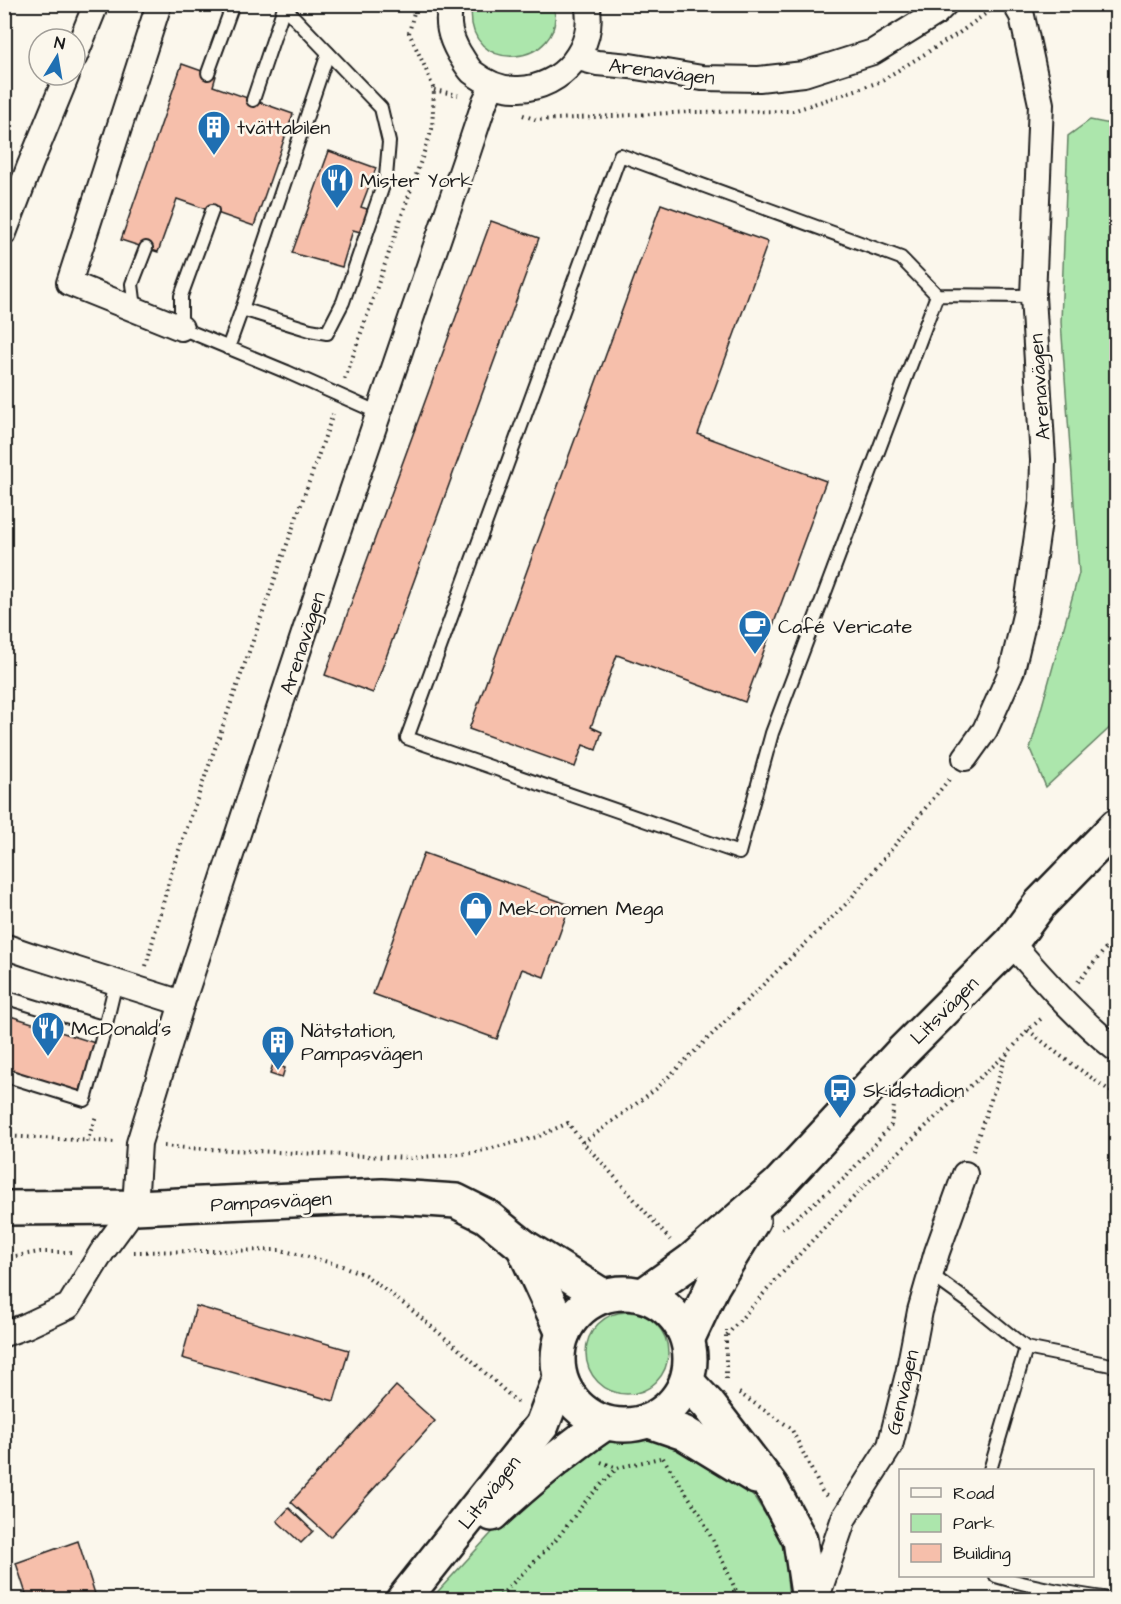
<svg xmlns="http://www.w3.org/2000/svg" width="1121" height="1604" viewBox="0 0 1121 1604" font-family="'Architects Daughter',sans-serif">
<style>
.green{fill:#ace6ac;stroke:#648164;stroke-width:1.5}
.building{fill:#f6bfab;stroke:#1c1c1c;stroke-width:1.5}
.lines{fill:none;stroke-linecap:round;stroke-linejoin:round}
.lane-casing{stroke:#1c1c1c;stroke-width:16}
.street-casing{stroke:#1c1c1c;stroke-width:28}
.secondary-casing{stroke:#1c1c1c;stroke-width:38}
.path{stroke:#1c1c1c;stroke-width:4;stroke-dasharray:1.5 4.5;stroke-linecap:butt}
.lane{stroke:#fbf7ec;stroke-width:12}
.street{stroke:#fbf7ec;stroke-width:24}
.secondary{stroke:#fbf7ec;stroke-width:33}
.labels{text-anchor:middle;stroke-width:5;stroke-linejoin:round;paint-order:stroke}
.street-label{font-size:20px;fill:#1c1c1c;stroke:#fbf7ec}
.poi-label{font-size:20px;fill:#1c1c1c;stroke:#fbf7ec;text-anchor:start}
</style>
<rect width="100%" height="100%" fill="#fbf7ec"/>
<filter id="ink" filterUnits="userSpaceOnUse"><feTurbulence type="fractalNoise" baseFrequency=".0167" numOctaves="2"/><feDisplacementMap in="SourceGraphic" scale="12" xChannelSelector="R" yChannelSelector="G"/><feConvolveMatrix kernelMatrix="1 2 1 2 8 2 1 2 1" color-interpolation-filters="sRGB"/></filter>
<g filter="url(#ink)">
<g class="green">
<path d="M553,5C570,66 462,80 472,5Z"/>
<path d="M1090,120L1116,125V722L1046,787L1030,749L1079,573L1061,322L1068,136Z"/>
<circle cx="627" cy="1353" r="41"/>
<path d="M611,1436L656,1441L687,1448L716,1464L755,1498L784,1544L789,1599L430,1600L533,1488Z"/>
</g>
<g class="building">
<path d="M182,64L216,76L213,86L293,114L254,226L177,199L158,252L121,240Z"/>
<path d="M329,151L376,168L361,207L370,210L364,233L353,230L342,267L292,253Z"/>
<path d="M661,204L768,242L698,434L826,481L745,702L617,655L591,727L602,732L596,750L583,745L575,767L469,729Z"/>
<path d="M491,221L539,238L373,693L325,675Z"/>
<path d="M424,853L570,905L544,977L522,969L497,1039L373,994Z"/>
<path d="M4,1014L95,1043L79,1094L4,1071Z"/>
<path d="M273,1064L285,1068L282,1078L270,1074Z"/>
<path d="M196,1306L349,1350L334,1401L182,1358Z"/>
<path d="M396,1386L435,1421L330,1537L291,1502Z"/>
<path d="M289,1508L313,1531L301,1543L277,1521Z"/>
<path d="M78,1541L97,1600H28L16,1563Z"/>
</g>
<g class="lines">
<defs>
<g id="lane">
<path d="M208,73L233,4"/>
<path d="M253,100L285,4"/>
<path d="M212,211L181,296V328L287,372L379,413"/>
<path d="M937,295L901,258L620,155L407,738L739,853L772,733L937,295L1033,296"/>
<path d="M135,308L132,284L146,248"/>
<path d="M242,309L328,53"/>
<path d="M228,348L242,309L310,330L327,333L343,302L386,177L389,142L381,108L284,7"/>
<path d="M4,997L105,1028L115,986L117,982"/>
<path d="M4,1075L85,1100L105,1028"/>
<path d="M930,1274L973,1305L1026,1348L1116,1366"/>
<path d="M990,1470L1026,1348"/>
<path d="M996,1576C1035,1588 1076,1594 1116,1600"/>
</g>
<g id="street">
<path d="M159,4L69,283L181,328"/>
<path d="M451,4C446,23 450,37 459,53C463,59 467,67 472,72C485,82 502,90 519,89C562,88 597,47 587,4"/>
<path d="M75,56L96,4"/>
<path d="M578,58L597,63L630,66L702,78L759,79L804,74L873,52L936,13L945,4"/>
<path d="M4,233L30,165L67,75"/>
<path d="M965,758L985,730L1012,670L1026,611L1042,501L1043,460L1033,296L1041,104L1022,16L1015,4"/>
<path d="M1011,943C1044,980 1077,1018 1116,1049"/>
<path d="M4,946L30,955L182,1003"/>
<path d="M4,1334L26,1326L69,1306L102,1252L135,1207L139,1143L182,1003L324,573L467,155L485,101L493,85"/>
<path d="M816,1600L844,1518L890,1446L908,1374L920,1311L937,1252L965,1174"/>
</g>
<g id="secondary">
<path d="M4,1208L135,1207L382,1196L456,1201L486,1216L523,1246L603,1296"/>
<path d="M523,1246L563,1333"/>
<circle cx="624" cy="1359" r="66"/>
<path d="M645,1294L691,1261L778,1185L902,1052L1011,943L1040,904L1116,826"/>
<path d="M688,1338L713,1285L753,1220"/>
<path d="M687,1382L708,1404L771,1486L800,1540L809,1600"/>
<path d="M649,1421L684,1433L756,1477"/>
<path d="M492,1514C529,1480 564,1451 605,1423"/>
<path d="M403,1600L542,1425L560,1378"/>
</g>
</defs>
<use href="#lane" class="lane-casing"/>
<use href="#street" class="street-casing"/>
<use href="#secondary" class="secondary-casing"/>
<g class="path">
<path d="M434,90L458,95"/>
<path d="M523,115L537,120L691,112L793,111L879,82L959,33L992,9"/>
<path d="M345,379L432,129L434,90L425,67L409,33L416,4"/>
<path d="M146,966L172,870L333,414"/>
<path d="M1078,982L1116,936"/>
<path d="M1028,1030L1062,1057L1116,1095"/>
<path d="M4,1136L115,1142"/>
<path d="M4,1141L13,1138"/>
<path d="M87,1142L96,1116"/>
<path d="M583,1143L656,1089L848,902L951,777"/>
<path d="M164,1146L186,1148L410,1158L472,1153L537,1137L568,1123L583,1143L605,1166L670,1240"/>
<path d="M973,1151L1007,1054L1028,1030L1043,1017"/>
<path d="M782,1229L846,1177L891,1125L894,1106"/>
<path d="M134,1252L281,1250L340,1265L365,1275L408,1307L468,1357L520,1405"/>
<path d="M4,1258L40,1252H73"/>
<path d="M727,1335C789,1264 853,1195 922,1130C949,1104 978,1079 1007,1054"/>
<path d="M726,1379V1330"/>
<path d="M739,1393L791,1428L822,1491L828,1498"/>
<path d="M663,1458L700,1514L726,1568L740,1600"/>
<path d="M601,1462L617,1468L660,1458"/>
<path d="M496,1600L556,1540L585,1502L617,1468"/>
</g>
<use href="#lane" class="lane"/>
<use href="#street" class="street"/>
<use href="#secondary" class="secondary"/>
</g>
</g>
<defs>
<symbol id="building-pin" viewBox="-11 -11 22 30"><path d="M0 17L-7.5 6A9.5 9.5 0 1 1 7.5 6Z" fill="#1f6fb2" stroke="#fbf7ec"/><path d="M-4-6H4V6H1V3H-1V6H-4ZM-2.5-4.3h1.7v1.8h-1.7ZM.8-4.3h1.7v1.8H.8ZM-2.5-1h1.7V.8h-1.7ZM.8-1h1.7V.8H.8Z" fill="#fff"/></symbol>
<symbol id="restaurant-pin" viewBox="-11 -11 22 30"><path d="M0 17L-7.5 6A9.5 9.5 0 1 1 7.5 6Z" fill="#1f6fb2" stroke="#fbf7ec"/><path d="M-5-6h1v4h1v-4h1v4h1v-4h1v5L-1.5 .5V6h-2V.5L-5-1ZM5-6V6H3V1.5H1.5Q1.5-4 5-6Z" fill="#fff"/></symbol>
<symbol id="cafe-pin" viewBox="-11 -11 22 30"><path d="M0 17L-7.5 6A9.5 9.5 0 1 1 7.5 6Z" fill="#1f6fb2" stroke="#fbf7ec"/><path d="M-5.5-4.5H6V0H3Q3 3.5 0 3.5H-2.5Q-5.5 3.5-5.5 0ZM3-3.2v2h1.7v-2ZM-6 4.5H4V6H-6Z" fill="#fff"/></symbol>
<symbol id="shop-pin" viewBox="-11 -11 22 30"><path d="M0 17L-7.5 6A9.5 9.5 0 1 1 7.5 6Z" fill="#1f6fb2" stroke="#fbf7ec"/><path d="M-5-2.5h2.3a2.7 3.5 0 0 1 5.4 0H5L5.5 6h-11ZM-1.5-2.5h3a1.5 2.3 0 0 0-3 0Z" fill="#fff"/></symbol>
<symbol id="bus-pin" viewBox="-11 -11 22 30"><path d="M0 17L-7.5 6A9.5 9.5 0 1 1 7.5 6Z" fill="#1f6fb2" stroke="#fbf7ec"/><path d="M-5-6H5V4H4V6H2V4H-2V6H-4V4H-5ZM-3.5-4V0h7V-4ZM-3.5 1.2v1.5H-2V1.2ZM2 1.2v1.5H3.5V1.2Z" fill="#fff"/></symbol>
</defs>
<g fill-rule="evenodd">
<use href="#building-pin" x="195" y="108" width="38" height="52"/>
<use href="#restaurant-pin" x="318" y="161" width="38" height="52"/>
<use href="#cafe-pin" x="736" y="607" width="38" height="52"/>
<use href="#shop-pin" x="457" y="889" width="38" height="52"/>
<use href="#restaurant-pin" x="29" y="1009" width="38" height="52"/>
<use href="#building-pin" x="259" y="1023" width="38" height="52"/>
<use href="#bus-pin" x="821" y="1071" width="38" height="52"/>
</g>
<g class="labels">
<g class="street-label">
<text transform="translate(662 71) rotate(7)" y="7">Arenavägen</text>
<text transform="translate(1039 387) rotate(-94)" y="7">Arenavägen</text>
<text transform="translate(302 643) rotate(-72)" y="7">Arenavägen</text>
<text transform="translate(944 1010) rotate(-45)" y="7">Litsvägen</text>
<text transform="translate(271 1201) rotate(-3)" y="7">Pampasvägen</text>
<text transform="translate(902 1392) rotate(-77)" y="7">Genvägen</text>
<text transform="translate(489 1492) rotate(-52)" y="7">Litsvägen</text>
</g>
<g class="poi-label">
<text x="237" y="134">tvättabilen</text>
<text x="360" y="187">Mister York</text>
<text x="778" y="633">Café Vericate</text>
<text x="499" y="915">Mekonomen Mega</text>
<text x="71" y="1035">McDonald's</text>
<text x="301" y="1037">Nätstation,<tspan x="301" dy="23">Pampasvägen</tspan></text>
<text x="863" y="1097">Skidstadion</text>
</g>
</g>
<rect width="1121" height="1604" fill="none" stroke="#fbf7ec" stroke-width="24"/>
<rect x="12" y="12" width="1097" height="1580" fill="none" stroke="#1c1c1c" stroke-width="2" filter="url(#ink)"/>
<rect x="899" y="1469" width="195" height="108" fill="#fbf7ec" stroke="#a29f99" stroke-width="1.5"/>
<rect x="911" y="1488" width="30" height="9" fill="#fbf7ec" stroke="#a29f99" stroke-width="1.5"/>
<text x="953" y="1499" font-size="18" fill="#1c1c1c">Road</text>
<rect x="911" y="1514" width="30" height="18" fill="#ace6ac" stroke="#a29f99" stroke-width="1.5"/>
<text x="953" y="1529" font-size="18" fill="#1c1c1c">Park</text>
<rect x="911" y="1544" width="30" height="18" fill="#f6bfab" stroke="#a29f99" stroke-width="1.5"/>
<text x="953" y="1559" font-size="18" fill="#1c1c1c">Building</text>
<g transform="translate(57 57) rotate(11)"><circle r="28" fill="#fbf7ec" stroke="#a29f99" stroke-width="1.5"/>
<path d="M0-4.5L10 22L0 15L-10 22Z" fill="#1f6fb2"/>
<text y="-9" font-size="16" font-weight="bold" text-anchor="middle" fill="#1c1c1c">N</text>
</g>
</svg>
